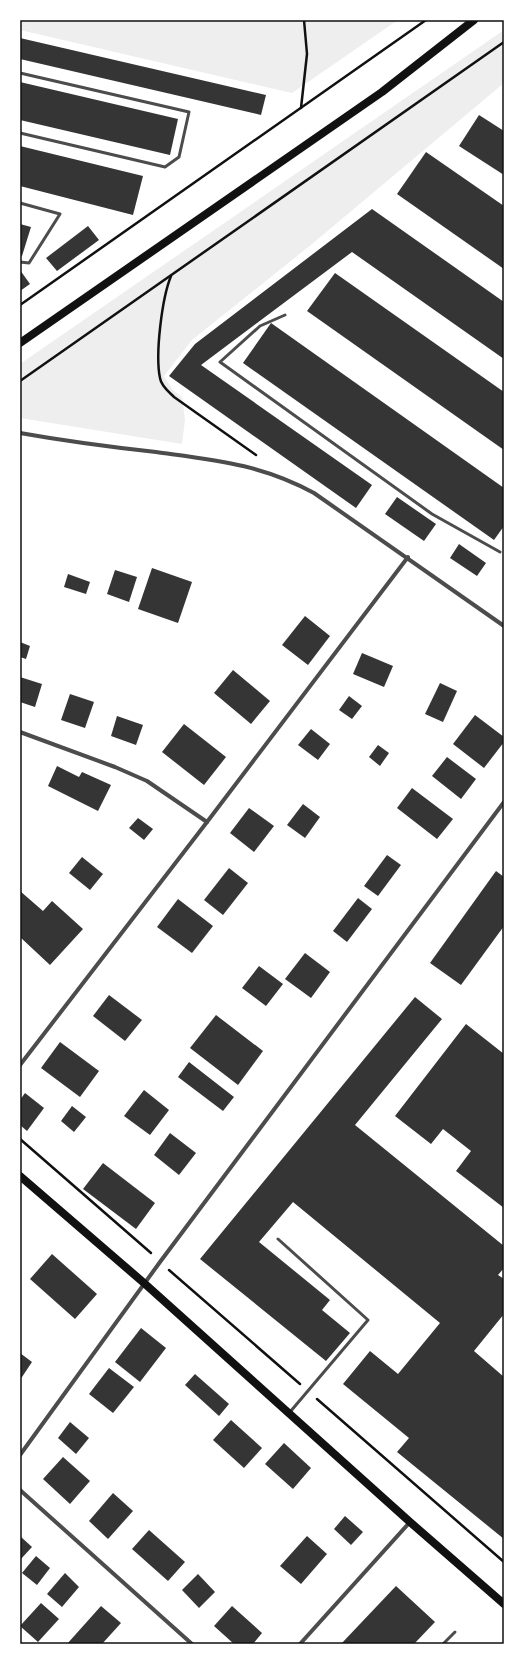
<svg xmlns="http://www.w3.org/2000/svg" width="524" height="1664" viewBox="0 0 524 1664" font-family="'PT Sans Narrow',sans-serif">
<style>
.green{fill:#eee}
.building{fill:#353535}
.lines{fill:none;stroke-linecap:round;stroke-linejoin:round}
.path{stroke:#111;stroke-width:2.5}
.service{stroke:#4c4c4c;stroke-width:3}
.minor{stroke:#4c4c4c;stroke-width:4}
.secondary{stroke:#111;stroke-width:8}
.neatline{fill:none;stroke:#111;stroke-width:1.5}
</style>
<rect width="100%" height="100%" fill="#fff"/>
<g class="green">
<path d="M20,20H398L292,93L20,30Z"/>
<path d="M504,30V83L312,244L192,340L164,376L173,390L182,397L185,420L182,444L20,418V364Z"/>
</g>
<g class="building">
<path d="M20,38L266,95L261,115L20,59Z"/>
<path d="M20,82L178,119L170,155L20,120Z"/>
<path d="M479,115L504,131V175L459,146Z"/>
<path d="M20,146L143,176L133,215L20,186Z"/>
<path d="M426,152L504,206V269L397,194Z"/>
<path d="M372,209L504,302V359L352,252L201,365L372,485L356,508L169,376L195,344Z"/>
<path d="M20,224L31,227L22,256L20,255Z"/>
<path d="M88,226L99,240L57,271L46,258Z"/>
<path d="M20,270L30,284L20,291Z"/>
<path d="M335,273L504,392V450L307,311Z"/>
<path d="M271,323L504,488V526L494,540L243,363Z"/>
<path d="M397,497L436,524L424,541L385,514Z"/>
<path d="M459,544L486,563L477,576L450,558Z"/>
<path d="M152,568L192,582L178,623L138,609Z"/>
<path d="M115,570L137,577L129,602L107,594Z"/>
<path d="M68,574L90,582L86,594L64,587Z"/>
<path d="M305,616L330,636L308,665L282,645Z"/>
<path d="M20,642L30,646L26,659L20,657Z"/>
<path d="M362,653L393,666L384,687L353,674Z"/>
<path d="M233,670L270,701L251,724L214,693Z"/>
<path d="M20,677L42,684L35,707L20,702Z"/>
<path d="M440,683L457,691L443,722L425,714Z"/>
<path d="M70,694L94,702L85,728L61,720Z"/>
<path d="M349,696L362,706L352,719L339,710Z"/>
<path d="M475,715L504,737V742L484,768L453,744Z"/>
<path d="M117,716L143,725L136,745L111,736Z"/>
<path d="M184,724L226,757L204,785L162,752Z"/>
<path d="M311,729L330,744L318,760L298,745Z"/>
<path d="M378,745L389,753L380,766L369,757Z"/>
<path d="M447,757L476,779L461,799L432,776Z"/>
<path d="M57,766L79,777L82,772L111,785L98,811L48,786Z"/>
<path d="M412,788L453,819L437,839L397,808Z"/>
<path d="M303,804L320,817L305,838L287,825Z"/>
<path d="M249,808L274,826L254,852L230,833Z"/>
<path d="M138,818L153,829L144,840L129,828Z"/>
<path d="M387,855L401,865L378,896L364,886Z"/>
<path d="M82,857L103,874L90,890L69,873Z"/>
<path d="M229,868L248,883L223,915L204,900Z"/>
<path d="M496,871L504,877V926L461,985L430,963Z"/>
<path d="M20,891L43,911L52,901L83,929L50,965L20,937Z"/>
<path d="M358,898L372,909L347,942L333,931Z"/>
<path d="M178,899L213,926L192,953L157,927Z"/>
<path d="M305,953L330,972L311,998L285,979Z"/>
<path d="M259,966L283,984L266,1006L242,988Z"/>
<path d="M109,995L142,1020L125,1041L93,1016Z"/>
<path d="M415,997L442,1019L355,1125L504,1246V1268L498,1275L504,1279V1314L474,1351L504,1377V1539L397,1452L409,1438L343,1384L370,1351L398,1374L440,1323L293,1202L259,1242L330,1300L322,1310L350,1333L326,1361L200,1259Z"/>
<path d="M216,1015L263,1051L238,1085L190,1048Z"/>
<path d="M466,1024L504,1054V1208L456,1171L471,1151L443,1129L431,1144L395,1116Z"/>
<path d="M60,1042L99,1071L80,1097L41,1068Z"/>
<path d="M189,1062L234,1097L223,1111L178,1077Z"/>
<path d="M144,1090L169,1110L150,1135L124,1116Z"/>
<path d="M25,1093L44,1108L27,1131L20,1125V1100Z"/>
<path d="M72,1106L86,1117L74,1132L61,1121Z"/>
<path d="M170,1133L196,1153L179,1175L154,1155Z"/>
<path d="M103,1163L155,1203L136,1229L83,1189Z"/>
<path d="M52,1254L97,1294L75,1319L30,1279Z"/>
<path d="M141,1328L166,1348L140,1382L115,1362Z"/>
<path d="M20,1353L32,1362L20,1380Z"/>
<path d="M109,1368L134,1387L113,1413L89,1394Z"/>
<path d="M195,1374L229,1404L219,1416L185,1385Z"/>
<path d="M231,1420L262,1448L244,1468L213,1440Z"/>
<path d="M70,1422L89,1438L76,1454L58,1438Z"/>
<path d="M284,1443L311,1468L293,1489L265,1464Z"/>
<path d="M63,1457L90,1481L70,1504L43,1479Z"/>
<path d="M113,1493L133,1511L108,1539L89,1521Z"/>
<path d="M345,1516L363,1532L351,1545L334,1529Z"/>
<path d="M149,1530L185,1562L168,1581L132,1549Z"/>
<path d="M20,1536L32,1547L20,1560Z"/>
<path d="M307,1536L327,1554L301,1584L280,1566Z"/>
<path d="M36,1556L50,1568L37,1585L22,1573Z"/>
<path d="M65,1573L79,1587L62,1607L47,1594Z"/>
<path d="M198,1574L215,1592L199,1608L182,1590Z"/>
<path d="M396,1586L435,1622L414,1644H341Z"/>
<path d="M41,1603L59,1619L38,1642L20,1626Z"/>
<path d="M101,1606L121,1623L102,1644H67Z"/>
<path d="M232,1606L262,1633L253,1644H234L214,1626Z"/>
</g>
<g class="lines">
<g class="path">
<path d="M301,108L307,54L304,20"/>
<path d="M171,276C162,298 155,354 160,378C161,386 169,392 174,397L256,455"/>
<path d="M20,305L426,20"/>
<path d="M20,381L504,42"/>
<path d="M20,1139L151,1253"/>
<path d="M169,1270L300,1384"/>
<path d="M317,1399L504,1562"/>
</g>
<g class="service">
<path d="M20,73L189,112L179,157L165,167L20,133"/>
<path d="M20,203L60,214L29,263L20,262"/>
<path d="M285,315L260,326L220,362L432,514L500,552"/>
<path d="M278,1239L368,1320L290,1412"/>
<path d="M443,1644L455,1632"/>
</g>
<g class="minor">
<path d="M20,433C65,441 110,447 156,452C214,460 261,464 314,493L504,626"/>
<path d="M20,732L115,767L147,781L207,822"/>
<path d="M20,1065L207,822L408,557"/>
<path d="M20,1455L160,1262L504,802"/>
<path d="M20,1490L192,1644"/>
<path d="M300,1644L410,1522"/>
</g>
<g class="secondary">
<path d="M20,343L382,92L474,20"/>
<path d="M20,1176L144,1283L410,1522L504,1604"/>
</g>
</g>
<rect width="524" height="1664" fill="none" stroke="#ffffff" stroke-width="42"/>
<rect x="21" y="21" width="482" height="1622" class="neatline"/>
</svg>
